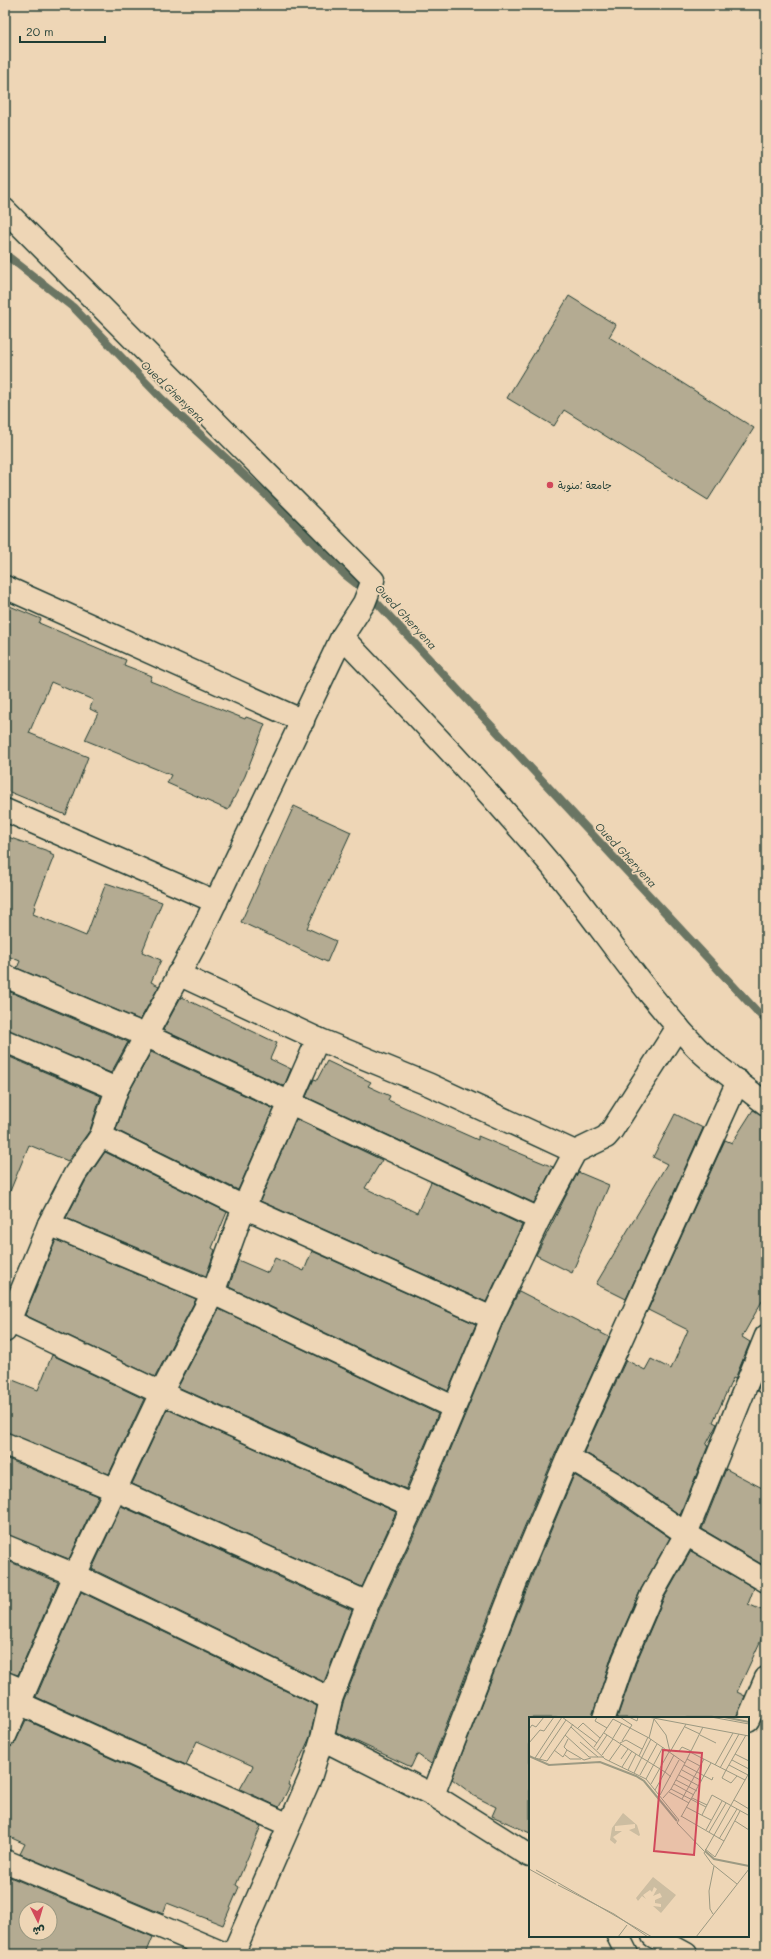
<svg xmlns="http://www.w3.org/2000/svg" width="771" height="1959" viewBox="0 0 771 1959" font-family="Mali,'Playpen Sans Arabic',sans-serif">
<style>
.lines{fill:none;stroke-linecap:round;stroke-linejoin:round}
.stream{stroke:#6a7563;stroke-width:8}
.building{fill:#b4ab92;stroke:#1f3d34;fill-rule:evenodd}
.minor-casing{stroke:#1f3d34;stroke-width:25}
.minor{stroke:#eed6b6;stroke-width:22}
.poi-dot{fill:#d1495b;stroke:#eed6b6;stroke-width:1.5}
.labels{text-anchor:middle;stroke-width:3.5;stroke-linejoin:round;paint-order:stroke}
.poi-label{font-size:10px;fill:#1f3d34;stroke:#eed6b6;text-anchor:start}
.water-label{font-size:11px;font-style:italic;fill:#324b40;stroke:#eed6b6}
.inset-river{fill:none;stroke:#9c9a83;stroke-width:2}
.inset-road{fill:none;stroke:#9b9982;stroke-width:1}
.view{fill:#d1495b;fill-opacity:0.15;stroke:#d1495b;stroke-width:2}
.inset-edge{fill:none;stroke:#1f3d34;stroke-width:2}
</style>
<rect width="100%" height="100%" fill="#eed6b6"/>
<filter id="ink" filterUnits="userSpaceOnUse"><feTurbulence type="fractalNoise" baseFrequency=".025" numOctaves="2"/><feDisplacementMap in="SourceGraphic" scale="8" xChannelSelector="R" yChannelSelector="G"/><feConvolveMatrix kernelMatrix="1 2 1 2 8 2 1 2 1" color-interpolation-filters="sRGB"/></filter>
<g filter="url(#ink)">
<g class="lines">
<path class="stream" d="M5,254L74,308L162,399L267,496L344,574L367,592L766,1021"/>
</g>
<g class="building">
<path d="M569,296L616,325L609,337L754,428L708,500L564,410L554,426L507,398Z"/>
<path d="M5,604L41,619L39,623L126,660L124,665L152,676L150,681L245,719L246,717L265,724L245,776L228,810L167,783L171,775L85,740L98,713L90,709L93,700L51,682L29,733L88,757L66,815L5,790Z"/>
<path d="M294,806L351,832L307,928L336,941L327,962L241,922Z"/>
<path d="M5,836L51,852L50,854L54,856L34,907H35L33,914L86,936L106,883L162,902L142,952L161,960L151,982L159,986L140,1020L17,968L20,961L5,955Z"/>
<path d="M8,991L128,1042L111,1073L5,1029V999Z"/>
<path d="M181,997L277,1043L270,1059L291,1069L284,1086L163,1030Z"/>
<path d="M151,1052L274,1109L238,1190L116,1130L128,1094Z"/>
<path d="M5,1055L101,1096L90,1130L68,1161L29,1145L6,1201Z"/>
<path d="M327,1061L371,1082L368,1086L390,1096L388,1100L478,1140V1136L553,1167L534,1203L306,1097L314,1079L317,1080Z"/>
<path d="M753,1110L766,1116V1294L742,1337L750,1342L735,1379L733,1378L713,1422L717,1424L706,1445L708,1446L680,1515L620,1473L584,1452L626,1360L645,1370L651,1359L671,1369L688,1330L648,1310L725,1140L732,1143Z"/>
<path d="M675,1114L703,1128L626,1299L596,1284L667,1164L653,1157Z"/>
<path d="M296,1119L382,1160L365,1188L417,1213L431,1182L522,1225L486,1302L260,1201Z"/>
<path d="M105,1152L227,1212L212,1248L215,1250L206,1276L66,1218L86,1180Z"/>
<path d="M578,1172L609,1185L572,1273L536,1255Z"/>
<path d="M56,1240L196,1299L155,1377L25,1315Z"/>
<path d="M312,1251L476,1324L448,1391L229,1287L238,1260L268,1273L275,1258L304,1271Z"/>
<path d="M519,1291L609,1337L556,1452L510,1561L431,1764L417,1754L411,1767L336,1732L343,1703L380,1608L425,1511L503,1323Z"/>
<path d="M219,1309L438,1414L406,1489L178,1387Z"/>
<path d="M52,1355L144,1399L109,1474L5,1432V1377L38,1390Z"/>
<path d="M766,1369V1395L757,1391Z"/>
<path d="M167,1409L396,1512L362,1587L132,1484Z"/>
<path d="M5,1458L98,1496L69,1559L5,1534Z"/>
<path d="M726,1469L766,1490V1559L763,1565L702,1529Z"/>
<path d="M574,1475L606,1494L670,1538L641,1589L612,1655L592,1718H530V1833L492,1816L496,1807L472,1795V1794L452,1779L534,1571Z"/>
<path d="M121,1506L352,1610L324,1682L92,1569Z"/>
<path d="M691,1551L754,1588L748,1604L766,1612V1629L737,1692L745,1696L736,1718H617L636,1663L663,1600Z"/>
<path d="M8,1561L58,1582L18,1675L5,1671V1567Z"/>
<path d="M81,1592L317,1706L310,1737L288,1785L290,1786L279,1807L240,1789L253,1766L197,1741L186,1765L36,1697Z"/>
<path d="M26,1720L261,1826L236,1885L239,1887L223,1925L167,1903L163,1914L20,1854L25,1844L5,1835V1748L12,1746L16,1741Z"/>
<path d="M10,1877L153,1937L146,1954H5V1887ZM26,1909H50V1933H26Z"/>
</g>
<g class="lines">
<defs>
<g id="minor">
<path d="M5,210L373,580L364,603L342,637C411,710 481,782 546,859C598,921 641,990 697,1048C716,1067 744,1086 766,1104"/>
<path d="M5,587L303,721"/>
<path d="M5,810L216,902"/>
<path d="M178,974L318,1039L430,1085L575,1152"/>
<path d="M5,976L147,1036L539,1219"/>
<path d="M5,1041L117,1089"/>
<path d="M101,1136L244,1207L492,1318"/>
<path d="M49,1224L213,1293L453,1407"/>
<path d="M9,1321L161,1393L413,1506"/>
<path d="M5,1331L49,1224L75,1174L101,1136L117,1089L197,941L342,637"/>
<path d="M5,1444L116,1490L368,1603"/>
<path d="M568,1457L613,1483L686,1534L766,1336"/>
<path d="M5,1546L75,1575L331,1699"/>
<path d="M5,1683L24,1691"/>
<path d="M19,1703L289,1825"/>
<path d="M604,1718L624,1659L652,1594L686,1534L766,1581"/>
<path d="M748,1720L766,1678"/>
<path d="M5,1736L75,1575L161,1393L213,1293L244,1207L318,1039"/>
<path d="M322,1739L331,1699L368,1603L413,1506L492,1318L539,1219L575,1152L606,1137L612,1130L678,1027"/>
<path d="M433,1795L522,1566L568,1457L738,1081"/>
<path d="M5,1861L225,1954"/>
<path d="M618,1936L627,1954"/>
<path d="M653,1936L686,1954"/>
<path d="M233,1954L310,1778L322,1739L433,1795L530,1856"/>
</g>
</defs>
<use href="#minor" class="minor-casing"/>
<use href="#minor" class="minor"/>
</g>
</g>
<circle class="poi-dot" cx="550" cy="485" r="4"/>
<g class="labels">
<g class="poi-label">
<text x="558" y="489">جامعة ؛منوبة</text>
</g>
<g class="water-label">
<text transform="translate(173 392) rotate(44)" y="4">Oued Gheryena</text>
<text transform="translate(406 617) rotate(47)" y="4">Oued Gheryena</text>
<text transform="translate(626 855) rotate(47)" y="4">Oued Gheryena</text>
</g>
</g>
<g transform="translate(529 1717)">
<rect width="220" height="220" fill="#eed6b6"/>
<path d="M94,96L108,108L111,118L110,119L100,113L106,111V107L86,109V114H93L84,120L88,124L86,127L81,123L83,111ZM124,160L147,178L132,196L124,189L132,190V187L126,186V183L133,180L131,176L124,179L128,172L125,170L123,175L121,173L114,178L117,182L113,179L109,184L107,181Z" fill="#ccbda1"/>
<path class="inset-river" d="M195,0L220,5M0,39L20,48L71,45L107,59L115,64L148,104M176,134L185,142L220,149"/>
<path class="inset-road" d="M33,0L6,41L18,44L44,7M33,0L68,26M68,0L66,4L78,11M91,0L103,8L101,11M100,0L108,4L109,0M119,0L220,19M182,0L220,7M125,2L137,18L141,35M42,10L76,42L117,62L150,103L148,106L175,134M156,10L171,17M49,11L54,6L71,21M0,12L3,8L7,10L15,0M75,16L110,39L119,20M36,18L60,40H75M171,18L187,26M84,21L93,6M120,21L125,2M93,24L101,11M51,25L69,40M0,26L11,13L15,14L25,0M91,26L97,23L113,32M65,30L84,2L120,21L156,46L174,10M25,33L34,40L38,33L35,30L39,22M38,33L55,43L62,41M68,33L78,18M150,34L153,30L162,34M141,35L157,7M161,35L216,63M206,37L220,44M36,38L41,42H52M73,38L84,22M110,39L136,55L145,38M92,42L99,32M158,42L171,49M10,43L37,3M203,43L220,52M80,44L92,27M155,48L183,63L184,60M186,48L204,16M200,48L219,58M93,50L103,34M191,51L210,17M99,53L107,37M153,53L173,64M197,53L217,18M197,53L193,61L202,66L208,59M105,56L122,22M111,58L128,27M150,58L170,69M117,62L134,30M147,63L168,74M122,67L140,35M145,67L165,78M142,72L177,90M126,73L136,55L142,60M140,75L160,86M131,78L150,43M134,81L142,72L156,46M163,81L178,88M153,82L175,42M205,83L220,92M157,90L182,103M173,98L183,78L219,98M152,99L195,124L211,94M152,100L182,46M206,104L220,113M177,113L193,84M180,115L197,86M190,122L208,92M176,132L186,140L195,124M0,152L27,167M7,153L123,220M208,167L183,147L175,136L220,56M29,168L85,197L119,220M184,197L181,192L180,174L185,149M89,220L98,208M167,220L220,152"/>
<path class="view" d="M134,33L173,36L165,138L125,134Z"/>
<rect width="220" height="220" class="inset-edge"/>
</g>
<rect width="771" height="1959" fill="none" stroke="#eed6b6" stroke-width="20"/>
<rect x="10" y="10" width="751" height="1939" fill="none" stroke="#1f3d34" stroke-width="1.5" filter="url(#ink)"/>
<g transform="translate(38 1921) rotate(175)"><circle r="19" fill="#eed6b6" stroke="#9b9982"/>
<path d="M0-3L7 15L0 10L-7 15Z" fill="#d1495b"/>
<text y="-6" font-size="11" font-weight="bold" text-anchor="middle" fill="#1f3d34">ش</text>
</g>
<path d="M20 36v6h85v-6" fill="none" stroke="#1f3d34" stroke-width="2"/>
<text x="26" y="36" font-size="12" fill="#1f3d34" stroke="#eed6b6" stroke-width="3" paint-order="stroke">20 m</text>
</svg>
